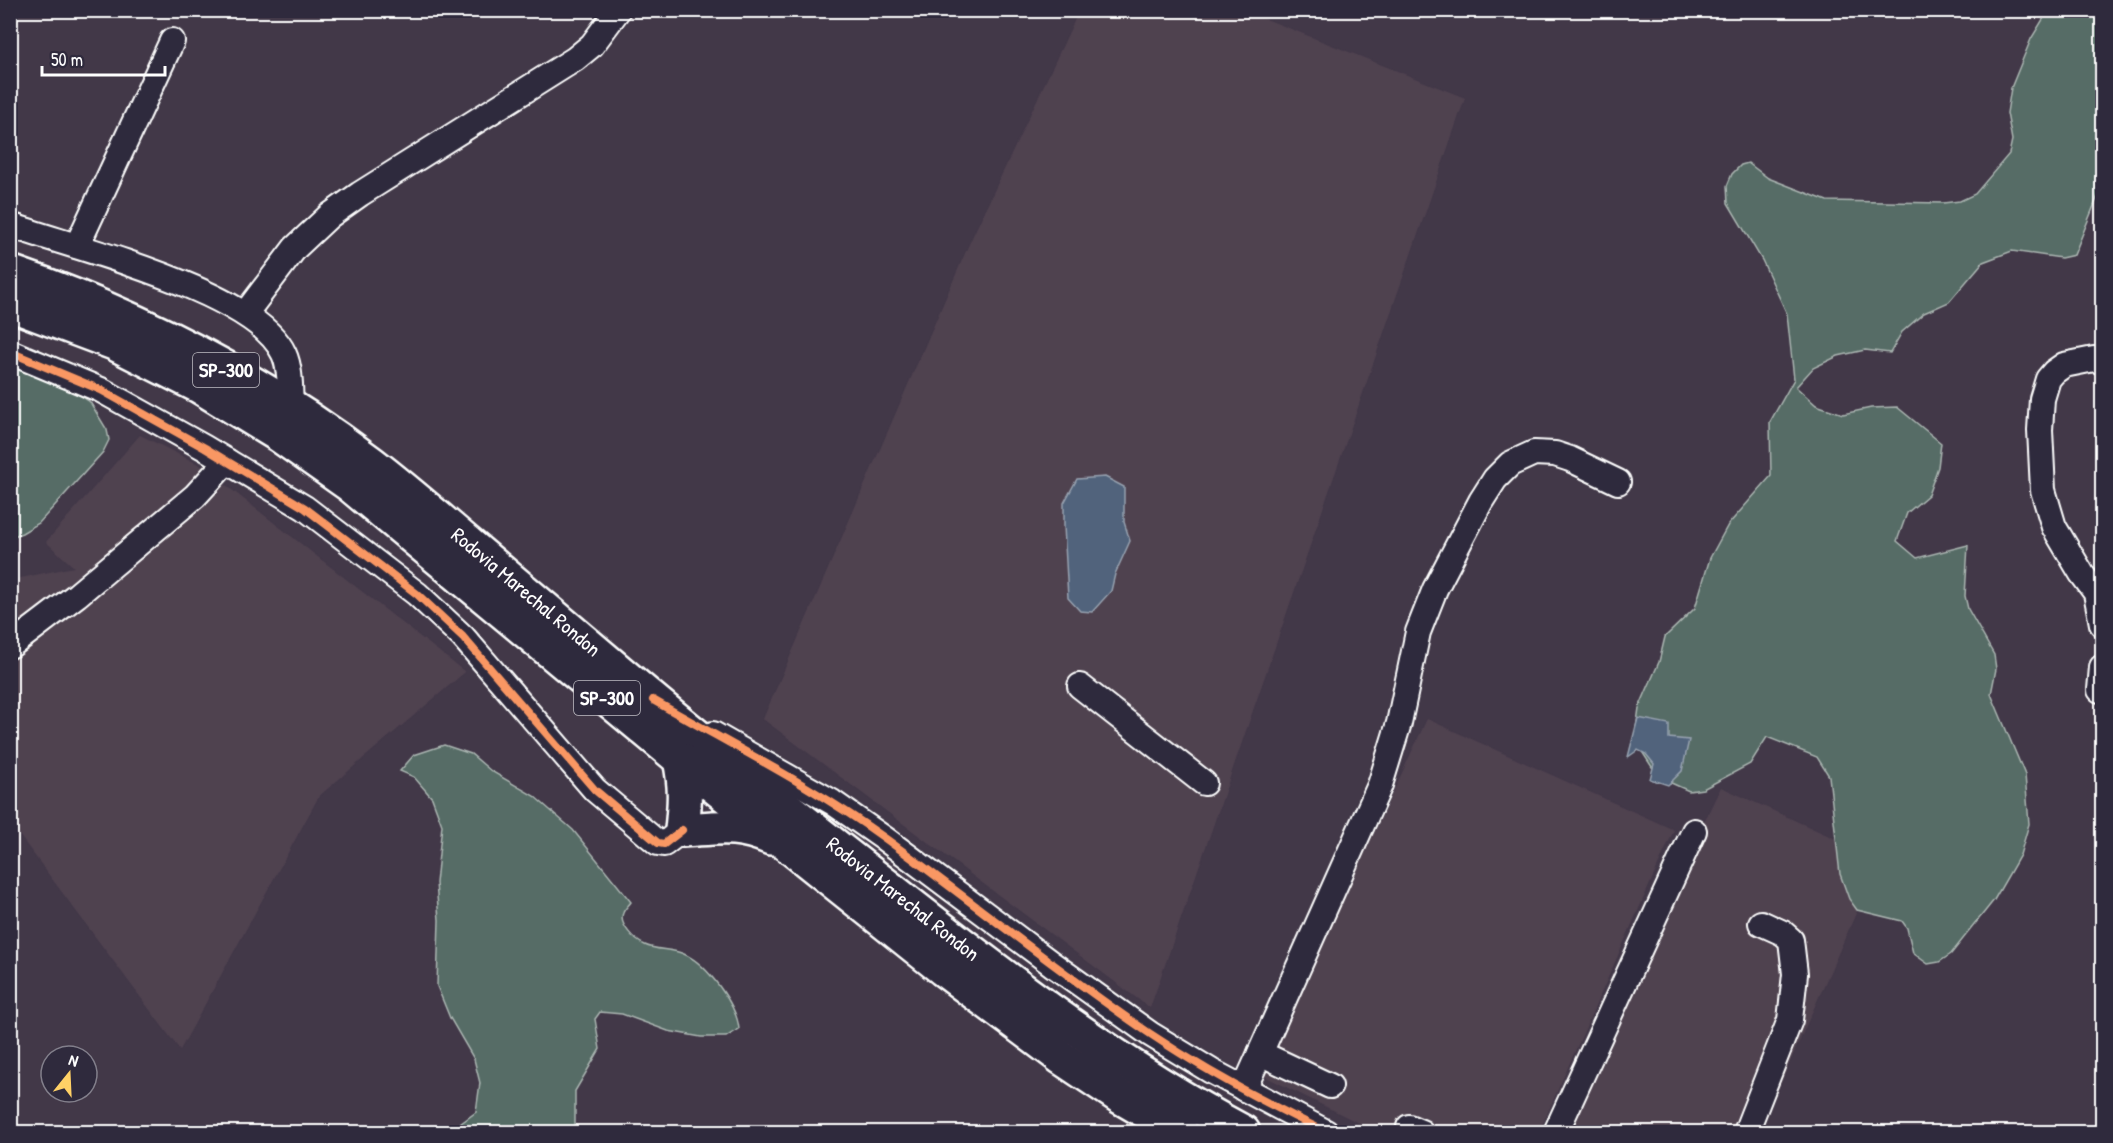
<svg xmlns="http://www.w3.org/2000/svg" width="2113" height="1143" viewBox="0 0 2113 1143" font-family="'Patrick Hand',sans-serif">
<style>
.built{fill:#504250}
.green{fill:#576c66;stroke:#abb6b2;stroke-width:1.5}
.water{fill:#51647c;stroke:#97a2b0;stroke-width:1.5}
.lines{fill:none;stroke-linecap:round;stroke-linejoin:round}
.minor-casing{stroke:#fff;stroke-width:28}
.highway-casing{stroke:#fff;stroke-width:38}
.minor{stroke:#2f2a3d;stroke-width:24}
.highway{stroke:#2f2a3d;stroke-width:33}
.cycleway-casing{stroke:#2f2a3d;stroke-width:11}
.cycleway{stroke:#f99763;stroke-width:8}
.labels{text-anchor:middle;stroke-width:4.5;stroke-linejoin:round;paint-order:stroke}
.shield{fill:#2f2a3d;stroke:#c1bfc5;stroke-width:1.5}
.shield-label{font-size:20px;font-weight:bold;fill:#fff}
.street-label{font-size:21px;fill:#fff;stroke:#2f2a3d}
</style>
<rect width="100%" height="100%" fill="#423848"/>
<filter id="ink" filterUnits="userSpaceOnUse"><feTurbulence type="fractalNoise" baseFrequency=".0167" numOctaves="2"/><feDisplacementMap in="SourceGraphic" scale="12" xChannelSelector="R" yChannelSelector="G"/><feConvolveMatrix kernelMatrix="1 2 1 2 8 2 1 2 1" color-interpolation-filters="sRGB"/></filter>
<g filter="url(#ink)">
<g class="built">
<path d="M1079,11H1245L1465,98L1150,1008L763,719L970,242Z"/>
<path d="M140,435L200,465L465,672L319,796L180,1050L11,824V580L74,567L46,542Z"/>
<path d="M1427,719L1674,830L1539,1132H1377L1262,1075Z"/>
<path d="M1721,787L1880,859L1759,1132H1552Z"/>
</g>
<g class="green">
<path d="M2048,11H2102V186L2074,255L2061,258L2012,251L1983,262L1949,302L1924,313L1902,332L1890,353L1865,350L1838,356L1813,368L1796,387L1816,405L1843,414L1871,408L1897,407L1941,443L1938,467L1928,495L1907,513L1897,541L1917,558L1968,545L1965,596L1968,609L1994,655L1996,669L1991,694L2025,775L2029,824L2020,855L1994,900L1951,954L1939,962L1928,964L1913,953L1907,928L1902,921L1857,910L1849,899L1840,874L1829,776L1817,757L1767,737L1750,764L1703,789L1689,791L1669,782L1652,767L1639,747L1636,729L1639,708L1659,662L1665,637L1695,608L1710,558L1728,525L1771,476L1770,422L1794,379L1787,314L1762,260L1728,203L1727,186L1732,174L1741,165L1748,163L1768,178L1827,201L1943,203L1960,201L1975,194L2009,154L2012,140L2007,113L2011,88L2031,39Z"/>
<path d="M10,365L63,384L90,402L107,430L109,440L103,452L39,523L22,533L11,537Z"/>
<path d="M444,745L471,754L491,771L534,796L573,830L631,902C629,905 624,909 623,913C618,924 635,941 645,945C657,951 673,948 686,955C707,965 737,1005 739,1029L726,1037H701L668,1031L622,1014L600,1012L595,1019L600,1049L575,1091V1132H459L456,1127L476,1112L480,1083L474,1059L450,1018L437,986L439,920L436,883L442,825L432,798L414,777L400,771L414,755Z"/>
</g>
<g class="water">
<path d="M1105,477L1124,487V522L1130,541L1115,574L1111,591L1092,612L1080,611L1068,598L1064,526V503L1077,479Z"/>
<path d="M1638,718L1669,724V738L1689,740L1682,771L1668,785L1650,779L1654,764L1646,754L1638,750L1628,757Z"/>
</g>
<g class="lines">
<defs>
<g id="minor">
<path d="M10,225C74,248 256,291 284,354C291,369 290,391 291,408"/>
<path d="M77,246L172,41"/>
<path d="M245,314L295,248L329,216L360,194L575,59L592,45L618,10"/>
<path d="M10,352L101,390L205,448L305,508L417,594L463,637L595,790L658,843L664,844L682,830"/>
<path d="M2102,362L2094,359L2064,365L2054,372L2048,379L2042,399L2040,430L2043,490L2054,527L2082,574L2096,593L2102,624"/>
<path d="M10,646L77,595L195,496L227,461"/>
<path d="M1080,686L1204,783"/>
<path d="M2100,690L2102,667"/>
<path d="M713,734L832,802L885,839L1052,964L1150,1034L1211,1071L1326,1132"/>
<path d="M1260,1053L1330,1086"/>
<path d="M1244,1089L1380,785L1399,723L1418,632L1435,589L1481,501L1495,479L1510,464L1534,453L1555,454L1570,459L1618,482"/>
<path d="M1409,1127L1421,1132"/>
<path d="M1556,1132L1694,831"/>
<path d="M1746,1132L1790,1020L1795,974L1791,940L1783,933L1761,923"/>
</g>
<g id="highway">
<path d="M10,272C139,316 263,381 371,463C405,489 438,518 471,546C523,590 575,634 627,678C718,755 812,828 906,901C1015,986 1120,1066 1243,1132"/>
<path d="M10,304L114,343L199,386L279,435L350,485L680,759L943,969L1062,1058L1119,1096L1181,1132"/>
<path d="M680,759C686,788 685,801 682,830C718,828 736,823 771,838"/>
</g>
</defs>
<use href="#minor" class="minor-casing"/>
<use href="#highway" class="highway-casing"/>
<use href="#minor" class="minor"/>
<use href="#highway" class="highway"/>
<defs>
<g id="cycleway">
<path d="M10,352L101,390L205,448L305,508L417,594L463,637L595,790L658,843L664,844L682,830"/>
<path d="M653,700C731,745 813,786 886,839C974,903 1059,972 1149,1033C1204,1070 1267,1104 1326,1132"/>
</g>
</defs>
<use href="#cycleway" class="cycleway-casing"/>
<use href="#cycleway" class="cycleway"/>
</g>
</g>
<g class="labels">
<g class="shield">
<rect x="193" y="353" width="66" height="34" rx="4.5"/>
<rect x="574" y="681" width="66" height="34" rx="4.5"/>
</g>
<g class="shield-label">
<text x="226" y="377">SP-300</text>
<text x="607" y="705">SP-300</text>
</g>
<g class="street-label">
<text transform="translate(526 592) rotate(40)" y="7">Rodovia Marechal Rondon</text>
<text transform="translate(903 899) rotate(38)" y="7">Rodovia Marechal Rondon</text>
</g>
</g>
<rect width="2113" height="1143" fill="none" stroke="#2f2a3d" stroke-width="36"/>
<rect x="18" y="18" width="2077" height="1107" fill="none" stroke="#fff" stroke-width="2" filter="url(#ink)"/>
<g transform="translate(69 1074) rotate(18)"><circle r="28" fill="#2f2a3d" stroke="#827f8b" stroke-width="1.5"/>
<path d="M0-4.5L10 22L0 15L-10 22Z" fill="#ffd166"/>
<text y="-9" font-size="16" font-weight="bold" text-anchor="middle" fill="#ffffff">N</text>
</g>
<path d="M42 66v9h123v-9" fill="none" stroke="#ffffff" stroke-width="3"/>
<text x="51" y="66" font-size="18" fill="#ffffff" stroke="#2f2a3d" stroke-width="4.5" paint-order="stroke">50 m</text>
</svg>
